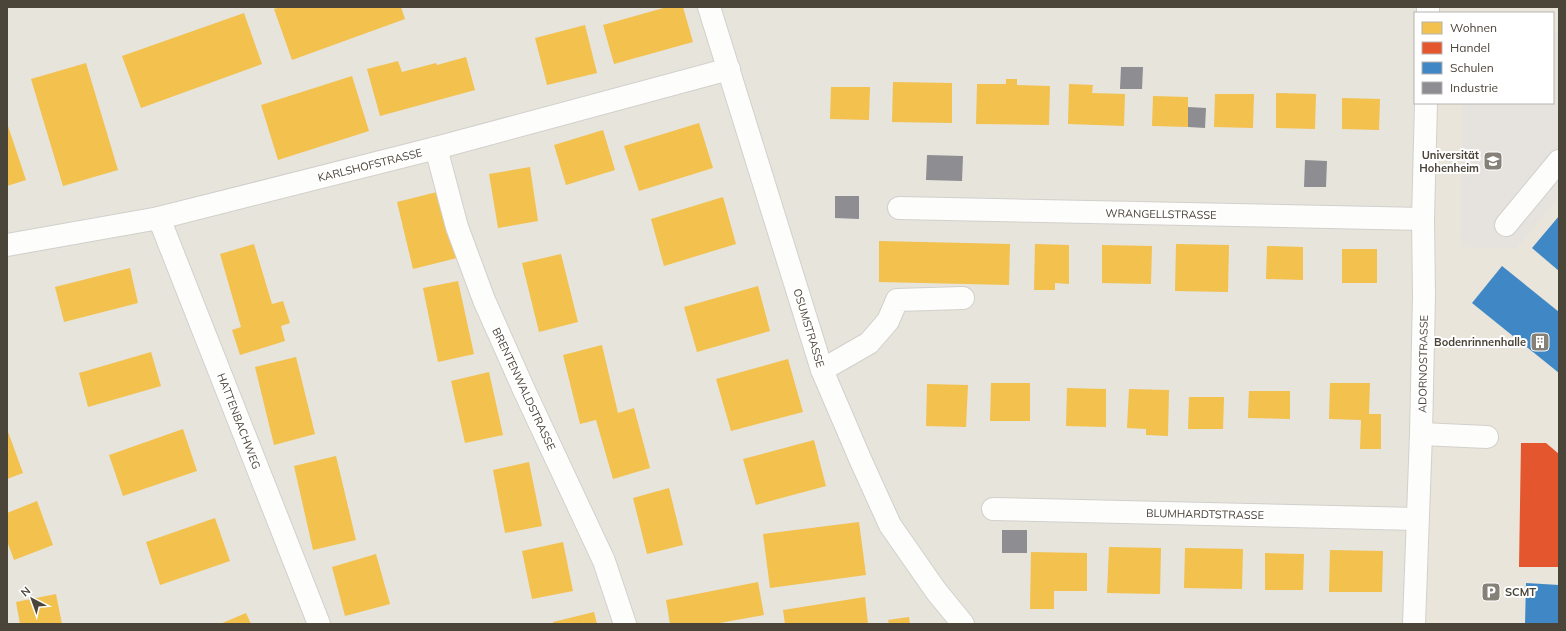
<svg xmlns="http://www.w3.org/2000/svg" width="1566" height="631" viewBox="0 0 1566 631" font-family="Mulish,sans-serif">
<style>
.residential{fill:#e7e4dc}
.education{fill:#eae5da}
.parking{fill:#e6e3df}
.homes{fill:#f2c14e}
.shops{fill:#e4572e}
.schools{fill:#3f88c5}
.industry{fill:#8d8d92}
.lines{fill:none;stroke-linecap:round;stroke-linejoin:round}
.minor-casing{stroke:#d2d0cb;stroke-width:24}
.minor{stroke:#fdfdfc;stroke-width:22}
.labels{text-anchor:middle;stroke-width:4;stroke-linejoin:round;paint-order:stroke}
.poi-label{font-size:11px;font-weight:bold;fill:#4b4439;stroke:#fff;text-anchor:end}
.street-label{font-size:11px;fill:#4b4439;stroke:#fff}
</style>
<rect width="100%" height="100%" fill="#f4f2ee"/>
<path class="residential" d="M7,7H1440L1439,13H1415V103L1433,298L1425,624H7Z"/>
<path class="education" d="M1439,7H1559V624H1425L1433,298L1432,103H1553V13H1438Z"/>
<path class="parking" d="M1553,32H1559V197L1516,249L1461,247L1462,103H1553Z"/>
<g class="homes">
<path d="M280,7H401L405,19L292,60L274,9Z"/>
<path d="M667,7H683L693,42L614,64L603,25Z"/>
<path d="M244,13L262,64L141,108L122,56Z"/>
<path d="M585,25L597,73L547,85L535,38Z"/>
<path d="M466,57L475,90L380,116L367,69L398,61L402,72L436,63L437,65Z"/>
<path d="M86,63L118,170L63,186L31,79Z"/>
<path d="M352,76L369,131L278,160L261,105Z"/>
<path d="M1006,79H1017V85L1050,86L1049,125L976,124L977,84H1006Z"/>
<path d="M893,82L952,83V123L892,122Z"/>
<path d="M1069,84L1093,85L1092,93L1125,94L1124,126L1068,124Z"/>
<path d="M831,87H870L869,120L830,119Z"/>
<path d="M1276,93L1316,94L1315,129L1276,128Z"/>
<path d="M1215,94H1254L1253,128L1214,127Z"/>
<path d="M1153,96L1188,97V127L1152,126Z"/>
<path d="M1342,98L1380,99L1379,130L1342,129Z"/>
<path d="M7,123L26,180L7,186Z"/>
<path d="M699,123L713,168L639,191L624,146Z"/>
<path d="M603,130L615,170L566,185L554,145Z"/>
<path d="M530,167L538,221L498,228L489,174Z"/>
<path d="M441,191L457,258L413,269L397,202Z"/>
<path d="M723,197L736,244L664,266L651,219Z"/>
<path d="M879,241L1010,244L1009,285L879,282Z"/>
<path d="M254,244L272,304L283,301L290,323L281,326L285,341L240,355L232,330L241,327L220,254Z"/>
<path d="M1035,244L1069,245V284L1055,283V290H1034Z"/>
<path d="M1176,244L1229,245L1228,292L1175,291Z"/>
<path d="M1102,245L1152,246L1151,284L1102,283Z"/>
<path d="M1267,246L1303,247V280L1266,279Z"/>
<rect x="1342" y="249" width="35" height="34"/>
<path d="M561,254L578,322L539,332L522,263Z"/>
<path d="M130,268L138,303L64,322L55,287Z"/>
<path d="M458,281L474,354L438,362L423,288Z"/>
<path d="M758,286L770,331L697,352L684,307Z"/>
<path d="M602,345L618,413L634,408L650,468L613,479L596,420L580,424L563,355Z"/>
<path d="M151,352L161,386L88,407L79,373Z"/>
<path d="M296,357L315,434L274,445L255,367Z"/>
<path d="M788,359L803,412L731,431L716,379Z"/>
<path d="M489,372L503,435L465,443L451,381Z"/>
<path d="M991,383H1030V421H990Z"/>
<path d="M1330,383H1370L1369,414H1381V449H1360L1361,420L1329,419Z"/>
<path d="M927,384L968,385L966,427L926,426Z"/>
<path d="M1067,388L1106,389V427L1066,426Z"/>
<path d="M1129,389L1169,390L1168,436L1146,435V429L1127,428Z"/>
<path d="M1249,391H1290V419L1248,418Z"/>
<path d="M1189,397H1224L1223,429H1188Z"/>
<path d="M7,429L23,473L7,479Z"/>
<path d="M183,429L197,471L123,496L109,455Z"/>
<path d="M814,440L826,486L756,505L743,459Z"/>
<path d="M336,456L356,540L313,550L294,466Z"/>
<path d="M529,462L542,526L505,533L493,470Z"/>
<path d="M669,488L683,545L647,554L633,498Z"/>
<path d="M37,501L53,545L14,560L7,541V513Z"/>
<path d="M215,518L230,561L160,585L146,542Z"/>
<path d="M859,522L866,575L770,588L763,534Z"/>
<path d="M563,542L573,591L532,599L522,551Z"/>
<path d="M1109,547L1161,548L1160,594L1107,593Z"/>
<path d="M1185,548L1243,549L1242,589L1184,588Z"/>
<path d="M1330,550L1383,551L1382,592H1329Z"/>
<path d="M1031,552L1087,553V591H1054V609H1030Z"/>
<path d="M1265,553L1304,554L1303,590H1265Z"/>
<path d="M376,554L390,604L345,616L332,567Z"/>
<path d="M758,582L764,615L714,624H670L666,600Z"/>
<path d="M56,594L62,624H20L16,602Z"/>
<path d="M865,597L868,624H785L783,610Z"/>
<path d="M594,612L597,624H553V622Z"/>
<path d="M246,613L251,624H220Z"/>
<path d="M909,617L910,624H889L888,620Z"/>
</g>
<path class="shops" d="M1521,443H1546L1559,454V567H1519Z"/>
<g class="schools">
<path d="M1559,216V271L1532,248Z"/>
<path d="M1502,266L1559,312V373L1472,303Z"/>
<path d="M1526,583L1559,585V624H1525Z"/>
</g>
<g class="industry">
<path d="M1121,67H1143L1142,89H1120Z"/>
<path d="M1188,107L1206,108L1205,128L1188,127Z"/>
<path d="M927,155L963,156L962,181L926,180Z"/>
<path d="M1305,160L1327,161L1326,187H1304Z"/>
<path d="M835,196H859V219L835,218Z"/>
<rect x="1002" y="530" width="25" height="23"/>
</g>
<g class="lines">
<defs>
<g id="minor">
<path d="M709,7L822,370L861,461L890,525L936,591L963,624"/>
<path d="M1428,13V7"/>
<path d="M436,148L457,227L484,300L524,390L604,561L625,624"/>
<path d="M899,208L1423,219"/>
<path d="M159,218L319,624"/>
<path d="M1506,225L1559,161"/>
<path d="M7,245L159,218L436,148L729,69"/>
<path d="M822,370L869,343L888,321L897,300L963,298"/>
<path d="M1421,434L1487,437"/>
<path d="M993,509L1417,519"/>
<path d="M1414,624L1421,434L1424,296L1423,219L1426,103"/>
</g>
</defs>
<use href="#minor" class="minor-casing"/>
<use href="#minor" class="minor"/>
</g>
<defs>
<symbol id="university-square" viewBox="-11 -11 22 22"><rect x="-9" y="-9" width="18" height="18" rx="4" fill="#868178" stroke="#fff"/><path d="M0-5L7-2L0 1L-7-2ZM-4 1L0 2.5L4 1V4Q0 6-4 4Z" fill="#fff"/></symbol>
<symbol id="building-square" viewBox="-11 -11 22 22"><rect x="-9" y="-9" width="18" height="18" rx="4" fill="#868178" stroke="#fff"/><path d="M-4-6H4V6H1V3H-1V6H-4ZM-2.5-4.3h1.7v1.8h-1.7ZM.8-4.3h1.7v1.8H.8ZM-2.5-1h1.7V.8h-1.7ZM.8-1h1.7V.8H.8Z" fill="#fff"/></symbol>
<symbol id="parking-square" viewBox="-11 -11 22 22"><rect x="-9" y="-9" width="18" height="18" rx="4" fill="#868178" stroke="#fff"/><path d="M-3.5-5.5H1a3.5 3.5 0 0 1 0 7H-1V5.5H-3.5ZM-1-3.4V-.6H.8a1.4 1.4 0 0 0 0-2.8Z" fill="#fff"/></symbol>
</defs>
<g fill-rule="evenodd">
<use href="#university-square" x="1482" y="150" width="22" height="22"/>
<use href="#building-square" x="1529" y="331" width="22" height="22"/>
<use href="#parking-square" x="1480" y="581" width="22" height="22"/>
</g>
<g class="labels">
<g class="poi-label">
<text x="1479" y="159">Universität<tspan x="1479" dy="13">Hohenheim</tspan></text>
<text x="1526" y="346">Bodenrinnenhalle</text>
<text x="1505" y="596" text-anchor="start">SCMT</text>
</g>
<g class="street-label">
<text transform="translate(370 165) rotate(-14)" y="4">KARLSHOFSTRASSE</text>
<text transform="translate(1161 214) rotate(1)" y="4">WRANGELLSTRASSE</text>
<text transform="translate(809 328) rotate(73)" y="4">OSUMSTRASSE</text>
<text transform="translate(1423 364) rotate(-89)" y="4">ADORNOSTRASSE</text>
<text transform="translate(524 389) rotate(65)" y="4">BRENTENWALDSTRASSE</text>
<text transform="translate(239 421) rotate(69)" y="4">HATTENBACHWEG</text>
<text transform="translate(1205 514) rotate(1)" y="4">BLUMHARDTSTRASSE</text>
</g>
</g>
<rect width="1566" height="631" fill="none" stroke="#4b4439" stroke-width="16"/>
<rect x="1414" y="12" width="140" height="92" fill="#ffffff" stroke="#b7b4b0"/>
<rect x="1422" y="22" width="20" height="12" fill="#f2c14e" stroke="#b7b4b0"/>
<text x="1450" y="32" font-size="12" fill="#4b4439">Wohnen</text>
<rect x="1422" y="42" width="20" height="12" fill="#e4572e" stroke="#b7b4b0"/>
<text x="1450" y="52" font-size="12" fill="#4b4439">Handel</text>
<rect x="1422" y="62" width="20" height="12" fill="#3f88c5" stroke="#b7b4b0"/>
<text x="1450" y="72" font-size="12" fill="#4b4439">Schulen</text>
<rect x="1422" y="82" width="20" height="12" fill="#8d8d92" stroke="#b7b4b0"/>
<text x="1450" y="92" font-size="12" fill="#4b4439">Industrie</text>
<g transform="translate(32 599) rotate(319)" stroke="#ffffff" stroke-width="3" paint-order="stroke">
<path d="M0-3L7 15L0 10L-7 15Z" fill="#4b4439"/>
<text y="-6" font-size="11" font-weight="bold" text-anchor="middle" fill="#4b4439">N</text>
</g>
</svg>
